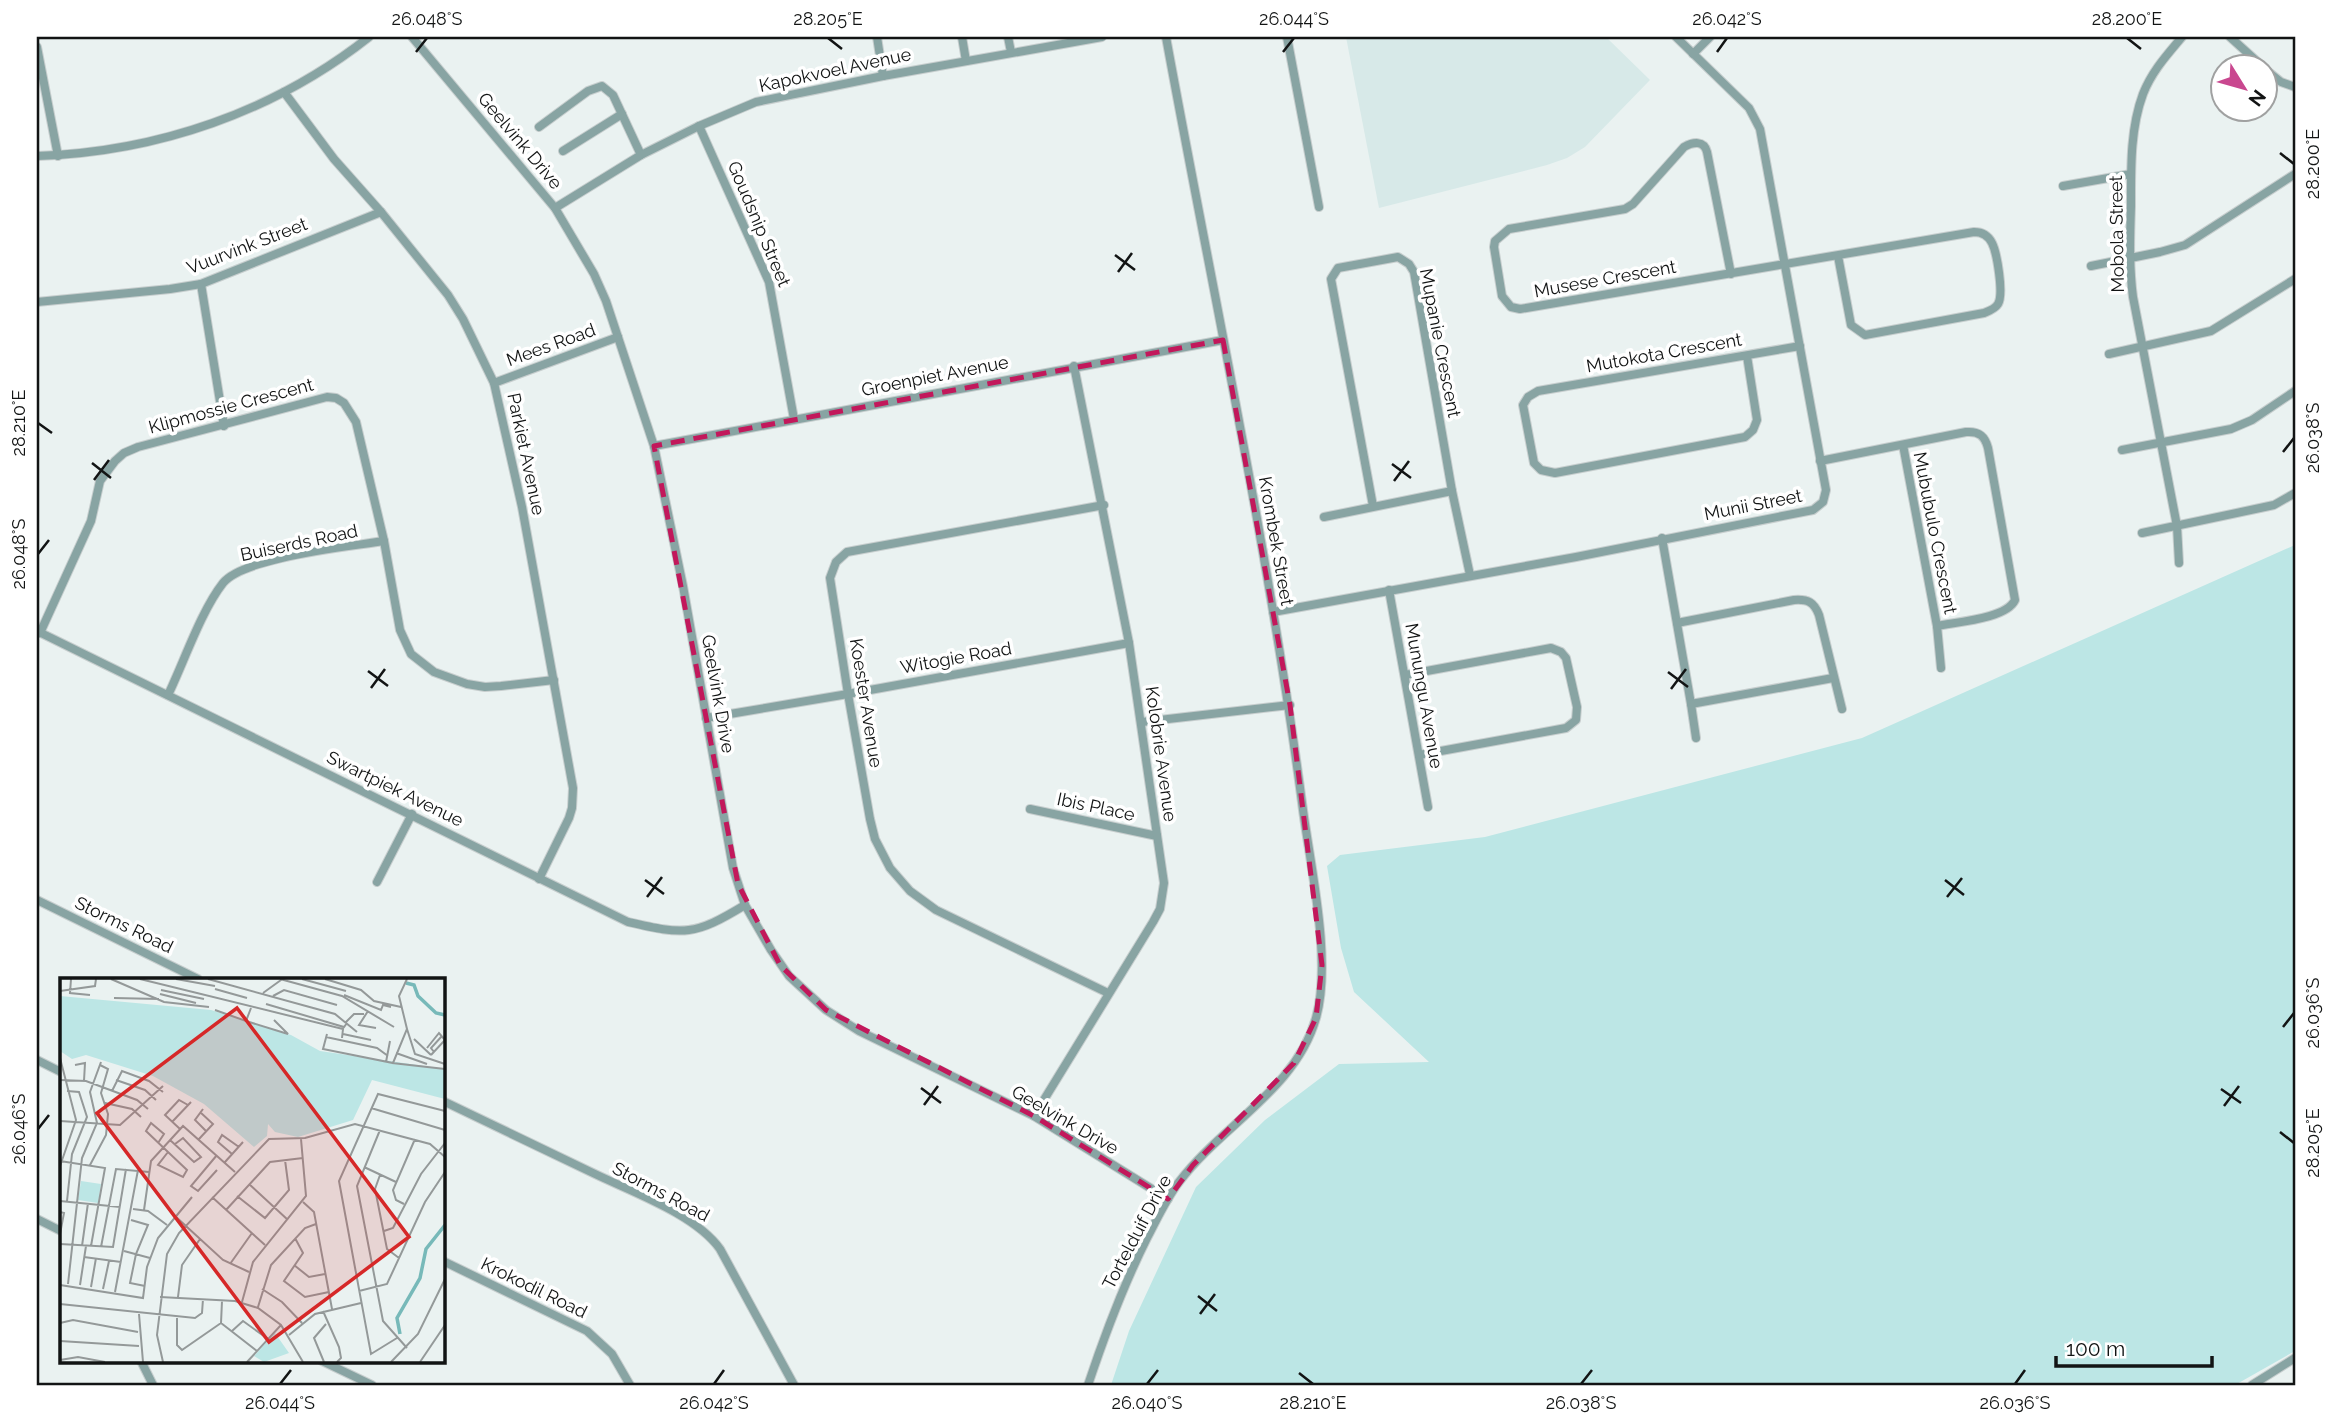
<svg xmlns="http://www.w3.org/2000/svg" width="2332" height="1422" viewBox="0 0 2332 1422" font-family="Raleway,sans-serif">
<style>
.built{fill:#d7e9e8}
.green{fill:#bce6e5}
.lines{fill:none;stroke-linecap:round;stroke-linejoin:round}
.street-casing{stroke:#c7cece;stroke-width:10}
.street{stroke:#88a4a3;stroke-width:8}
.marked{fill:none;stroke:#c2185b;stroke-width:5;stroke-dasharray:14 9;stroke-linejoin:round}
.ticks{fill:none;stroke:#121414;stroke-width:2.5}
.labels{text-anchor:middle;stroke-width:7;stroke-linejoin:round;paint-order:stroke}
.street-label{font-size:18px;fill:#121414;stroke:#fff}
.inset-river{fill:none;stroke:#77b9b9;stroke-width:3.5}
.inset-road{fill:none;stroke:#949999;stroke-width:2}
.view{fill:#d62828;fill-opacity:0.15;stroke:#d62828;stroke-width:3.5}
.inset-edge{fill:none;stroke:#121414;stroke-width:3.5}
.neatline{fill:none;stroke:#121414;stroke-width:2.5}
.ticks-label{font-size:18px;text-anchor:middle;fill:#121414}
</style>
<rect width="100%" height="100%" fill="#eaf2f1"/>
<path class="built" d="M1346,37H1606L1650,80L1585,147L1567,158L1547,165L1379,208Z"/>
<path class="green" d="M2295,545V1351L2235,1385H1111L1129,1331L1196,1187L1265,1120L1339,1064L1429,1062L1354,992L1341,948L1327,866L1340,855L1485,837L1862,738Z"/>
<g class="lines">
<defs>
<g id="street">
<path d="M412,37L555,208L594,274L606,301L654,446L683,586L733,868L745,905L771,950L789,976L826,1010L859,1031L1034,1116L1168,1199"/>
<path d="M877,37L883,76"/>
<path d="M962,37L966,61"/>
<path d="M1008,37L1011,52"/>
<path d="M1287,37L1319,207"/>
<path d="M2230,37L2262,66"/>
<path d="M37,47L58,156"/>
<path d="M1693,54L1710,37"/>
<path d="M2266,70L2281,82L2295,87"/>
<path d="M284,92L334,159L381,212L448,295L463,319L494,383L522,507L573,788L572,808L569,818L539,879"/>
<path d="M699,126L769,282L794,419"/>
<path d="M539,127L588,91L602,86L613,95L641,155"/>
<path d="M563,151L622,114"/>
<path d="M37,156C157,152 274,112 369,37"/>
<path d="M2063,186L2131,174"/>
<path d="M555,208L641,155L699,126L756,102L883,76L1102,37"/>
<path d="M2091,266L2160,252L2185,245L2295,174"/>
<path d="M1731,274L1707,152C1704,140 1693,142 1684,147L1633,204L1625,209L1509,229L1495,241L1494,247L1502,296L1511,307L1520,309L1974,232C1981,232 1988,235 1992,243C1997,253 2004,294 1998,304C1995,309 1989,311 1984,313L1865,335L1851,325L1838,256"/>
<path d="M201,284L224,426"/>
<path d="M37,302L170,289L201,284L381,212"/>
<path d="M2109,354L2211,331L2295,279"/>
<path d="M1747,356L1757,420L1753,430L1745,437L1555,473L1541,470L1534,463L1523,405L1528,397L1538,391L1800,346"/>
<path d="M494,383L618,337"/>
<path d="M1903,445L1937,626L1941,668"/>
<path d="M654,446L1223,340"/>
<path d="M2122,450L2231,429L2252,420L2295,391"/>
<path d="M1820,461L1966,432C1979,431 1985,436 1988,448L2015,600C2006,619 1956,622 1937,626"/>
<path d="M1104,505L847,552L836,562L830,578L848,694L870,819L875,839L890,868L910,891L936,910L1108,993"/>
<path d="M1373,506L1331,279L1338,268L1398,257L1409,264L1414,272L1452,491L1470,575"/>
<path d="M1324,517L1452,491"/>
<path d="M2142,533L2260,508L2274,505L2295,493"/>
<path d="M1662,538L1691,704L1833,678"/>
<path d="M2179,563L2177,526L2133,297C2129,267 2130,236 2131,206C2131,169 2130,129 2143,94C2152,71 2167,55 2182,37"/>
<path d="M1389,590L1428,807"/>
<path d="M1273,612L1576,557L1813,510L1823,502L1826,490L1760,129L1749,108L1676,37"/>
<path d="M1677,623L1794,600C1808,599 1814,602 1819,615L1842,709"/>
<path d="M37,631L628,922C685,935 694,936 745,905"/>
<path d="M40,633L91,521L100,481L115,461L124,453L138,447L327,397L336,398L344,403L356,422L384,541L400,630L411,654L434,672L467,684L485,687L501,686L554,680"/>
<path d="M1405,675L1551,648L1561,652L1566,658L1577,707L1576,720L1566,728L1419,755"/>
<path d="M168,695C184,662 201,611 223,583C244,557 348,547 384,541"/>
<path d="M1691,704L1696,738"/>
<path d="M706,718L848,694L1129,643"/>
<path d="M1142,722L1290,705"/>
<path d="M1030,809L1157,836"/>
<path d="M377,882L412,814"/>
<path d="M37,900L198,979"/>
<path d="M37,1060L61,1072"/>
<path d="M443,1101C493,1125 543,1149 593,1173C632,1192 695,1214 720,1249L794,1385"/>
<path d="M1034,1116L1153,922L1160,909L1164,883L1129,643L1074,366"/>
<path d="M37,1219L61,1231"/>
<path d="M443,1261L587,1331L612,1354L630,1385"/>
<path d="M141,1361L153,1385"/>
<path d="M322,1361L372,1385"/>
<path d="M1088,1385C1105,1334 1123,1286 1147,1238C1157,1219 1166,1199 1179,1182C1222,1125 1296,1089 1316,1018C1332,962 1311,869 1303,810C1269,551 1213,294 1166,37"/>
<path d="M2252,1385L2295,1358"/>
</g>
</defs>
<use href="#street" class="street-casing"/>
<use href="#street" class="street"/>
</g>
<path class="marked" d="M1223,340L1290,705L1322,965L1316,1018L1294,1063L1193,1165L1168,1199L1034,1116L826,1010L780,965L738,884L654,446Z"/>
<path class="ticks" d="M828,38L842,49M2127,38L2141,49M416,52L427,38M1283,52L1294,38M1717,52L1727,38M2280,153L2294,164M1115,255L1135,270M1118,272L1132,253M38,423L52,433M2283,452L2294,438M92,463L111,478M1392,464L1411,478M94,480L109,460M1394,481L1409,461M38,554L49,540M368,671L388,686M1668,672L1688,687M371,688L385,669M1671,689L1686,669M645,880L664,894M1945,880L1964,895M647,897L662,877M1947,897L1962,878M2283,1027L2294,1013M921,1088L941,1103M2221,1089L2241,1103M924,1105L938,1086M2224,1106L2239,1086M38,1129L49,1115M2280,1132L2294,1143M1198,1296L1217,1311M1200,1314L1215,1294M1299,1373L1313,1384M280,1384L291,1370M714,1384L724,1370M1147,1384L1158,1370M1581,1384L1592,1370M2015,1384L2025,1370"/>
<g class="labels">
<g class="street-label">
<text transform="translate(835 70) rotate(-12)" y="6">Kapokvoel Avenue</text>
<text transform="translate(520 141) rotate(50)" y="6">Geelvink Drive</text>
<text transform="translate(759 224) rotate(67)" y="6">Goudsnip Street</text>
<text transform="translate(2117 234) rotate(-91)" y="6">Mobola Street</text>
<text transform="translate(247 246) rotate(-21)" y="6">Vuurvink Street</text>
<text transform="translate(1605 279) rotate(-10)" y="6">Musese Crescent</text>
<text transform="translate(1440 343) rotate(79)" y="6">Mupanie Crescent</text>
<text transform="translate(551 345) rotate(-20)" y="6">Mees Road</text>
<text transform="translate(1664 353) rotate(-10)" y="6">Mutokota Crescent</text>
<text transform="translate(935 376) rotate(-11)" y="6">Groenpiet Avenue</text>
<text transform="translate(231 406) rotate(-15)" y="6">Klipmossie Crescent</text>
<text transform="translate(526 454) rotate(78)" y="6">Parkiet Avenue</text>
<text transform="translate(1753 505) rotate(-11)" y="6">Munii Street</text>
<text transform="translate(1935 533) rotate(79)" y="6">Mububulo Crescent</text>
<text transform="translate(1276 541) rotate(80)" y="6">Krombek Street</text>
<text transform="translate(299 543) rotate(-12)" y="6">Buiserds Road</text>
<text transform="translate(956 658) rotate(-10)" y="6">Witogie Road</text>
<text transform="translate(718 694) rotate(80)" y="6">Geelvink Drive</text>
<text transform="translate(1424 696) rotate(80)" y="6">Munungu Avenue</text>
<text transform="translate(866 703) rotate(81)" y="6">Koester Avenue</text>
<text transform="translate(1161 754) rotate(82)" y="6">Kolobrie Avenue</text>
<text transform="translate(395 789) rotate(26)" y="6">Swartpiek Avenue</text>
<text transform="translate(1096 807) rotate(12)" y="6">Ibis Place</text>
<text transform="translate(124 925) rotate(26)" y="6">Storms Road</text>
<text transform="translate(1065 1120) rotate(30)" y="6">Geelvink Drive</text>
<text transform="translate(661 1192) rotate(28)" y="6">Storms Road</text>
<text transform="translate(1137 1232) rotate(-62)" y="6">Tortelduif Drive</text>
<text transform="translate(534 1288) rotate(26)" y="6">Krokodil Road</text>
</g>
</g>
<g transform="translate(60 978)">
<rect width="385" height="385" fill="#eaf2f1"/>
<path d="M0,18L151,32L231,57L260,73L385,91V121L312,102L293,142L238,159L215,154L208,146L207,158L194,169L144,126L93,98L26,77L12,81L0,73ZM21,203L41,206L38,225L18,222ZM215,355L229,375L204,384L194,378Z" fill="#bce6e5"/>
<path class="inset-river" d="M346,5L354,7L358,18L376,35L385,37M340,356L337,340L360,300L366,271L385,247"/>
<path class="inset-road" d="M11,1L10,15L30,17M51,1L104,24L149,29M80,1L283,51L282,60M116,1L155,8M148,1L275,36L297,54M220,1L282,18L334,49M242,1L286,13M265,1L301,12L314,23L341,29M155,11L187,20M101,12L144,21M0,13L35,8L36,1M203,15L221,2M100,16L136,25M284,17L321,32L323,27L331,29M213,18L224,12L277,27M54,20L99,21M206,26L284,49L287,45M155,32L186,43L191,30M308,33L299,47L316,50M186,43L228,56L214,42M286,44L294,36H304M347,51L355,76L385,86M267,56L263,71L333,85L347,51L339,18L347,1M283,56L311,62M266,59L317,70L328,78M354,61L371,77M367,70L379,55L385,62L371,77M374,74L371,70L382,58M336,75L367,86M0,80L16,142L0,188M326,84L330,63M332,85L385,91M15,87L25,85L24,103M0,102L26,103L77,122L88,131M56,102L85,112L96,122M52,113L62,93L89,103L103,114M45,125L72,131L81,139M311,130L385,152M143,131L135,142L146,153M0,143L60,147L103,108M112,144L131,124M120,151L105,137L119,122L128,127M320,152L297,208L323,343L347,370M139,161L153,146L140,134M110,162L134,184L141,179L123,160L115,166M98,165L104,156L91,145L86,153L108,174L127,192L123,199L98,187L108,174M172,176L158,164L162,157L179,169M157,177L131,208L138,213L157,192M0,183L45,190L31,268M165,184L183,164M30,187L46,157L48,136L41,115L48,91L40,87M304,189L336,204M320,197L315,211L327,271L339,280M189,206L228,242M177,218L205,240L229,212L225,182M152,219L205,267M0,223L60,229M7,223L12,176L27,139L19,114L7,113M243,224L254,234L272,331M344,226L336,222L333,212L355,161M73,231L88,233L107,247M84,232L91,183L123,148L175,194M166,232L210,184L243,180M0,234L4,235L0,256M115,238L163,282L189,294M71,242L88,247L76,276L70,305L85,308M324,253L333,250L361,196L385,165M235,260L243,275L224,303L245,319L269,314M0,266L53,269L66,191M22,268L28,225M41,269L56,191L89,194M64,273L90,280M24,279L61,284M170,286L192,255M234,287L249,299L265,296M8,306L22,180L37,145L30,114L41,84M0,307L83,320L87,289L98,260L132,219M20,307L26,268M31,309L36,280M43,311L49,283M202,311L222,324L242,345M299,313L327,306L365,224L385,194M55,314L78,192M100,319L175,323L198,330L221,347L243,384M118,319L122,287L140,261M182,324L193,284L246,218L241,161M0,326L135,340L142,335L143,321M198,329L211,287L245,250L256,246M263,333L279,369L281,380L277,384M79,336L83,384M117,340V367L122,372L161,345M0,345L13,342L78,354M161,345L197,373M161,345L162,323M172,353L183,343L208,361M229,357L255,336L301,325M337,360L311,376L279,203L318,116L385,133M0,363L79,368M0,382L18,379L45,384M103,384L97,357L107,276L119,255L209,161L245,160L295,146L370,166L385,179M187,384L221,347M264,384L254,360L266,346M331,384L358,356L385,301M360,384L385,347"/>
<path class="view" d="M177,30L349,259L209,364L37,135Z"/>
<rect width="385" height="385" class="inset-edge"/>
</g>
<rect width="2332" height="1422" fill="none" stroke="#ffffff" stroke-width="77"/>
<g transform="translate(2244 88) rotate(127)"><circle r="33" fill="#ffffff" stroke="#a0a1a1" stroke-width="2"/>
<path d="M0-5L12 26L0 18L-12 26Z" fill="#c9478f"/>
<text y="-10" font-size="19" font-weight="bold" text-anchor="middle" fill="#121414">N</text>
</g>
<path d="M2056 1356v10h156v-10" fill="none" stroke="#121414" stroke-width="3.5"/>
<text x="2066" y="1356" font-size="21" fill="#121414" stroke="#ffffff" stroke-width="5" paint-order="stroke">100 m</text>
<rect x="38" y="38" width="2256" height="1346" class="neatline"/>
<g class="ticks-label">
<text x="427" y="25">26.048°S</text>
<text x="828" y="25">28.205°E</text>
<text x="1294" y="25">26.044°S</text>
<text x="1727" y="25">26.042°S</text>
<text x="2127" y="25">28.200°E</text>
<text transform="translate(2313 164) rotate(-90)" y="6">28.200°E</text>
<text transform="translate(19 423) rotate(-90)" y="6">28.210°E</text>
<text transform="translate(2313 438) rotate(-90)" y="6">26.038°S</text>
<text transform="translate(19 554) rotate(-90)" y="6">26.048°S</text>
<text transform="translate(2313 1013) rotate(-90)" y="6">26.036°S</text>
<text transform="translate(19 1129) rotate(-90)" y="6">26.046°S</text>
<text transform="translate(2313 1143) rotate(-90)" y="6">28.205°E</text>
<text x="280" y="1409">26.044°S</text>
<text x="714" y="1409">26.042°S</text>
<text x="1147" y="1409">26.040°S</text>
<text x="1313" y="1409">28.210°E</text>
<text x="1581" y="1409">26.038°S</text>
<text x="2015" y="1409">26.036°S</text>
</g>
</svg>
